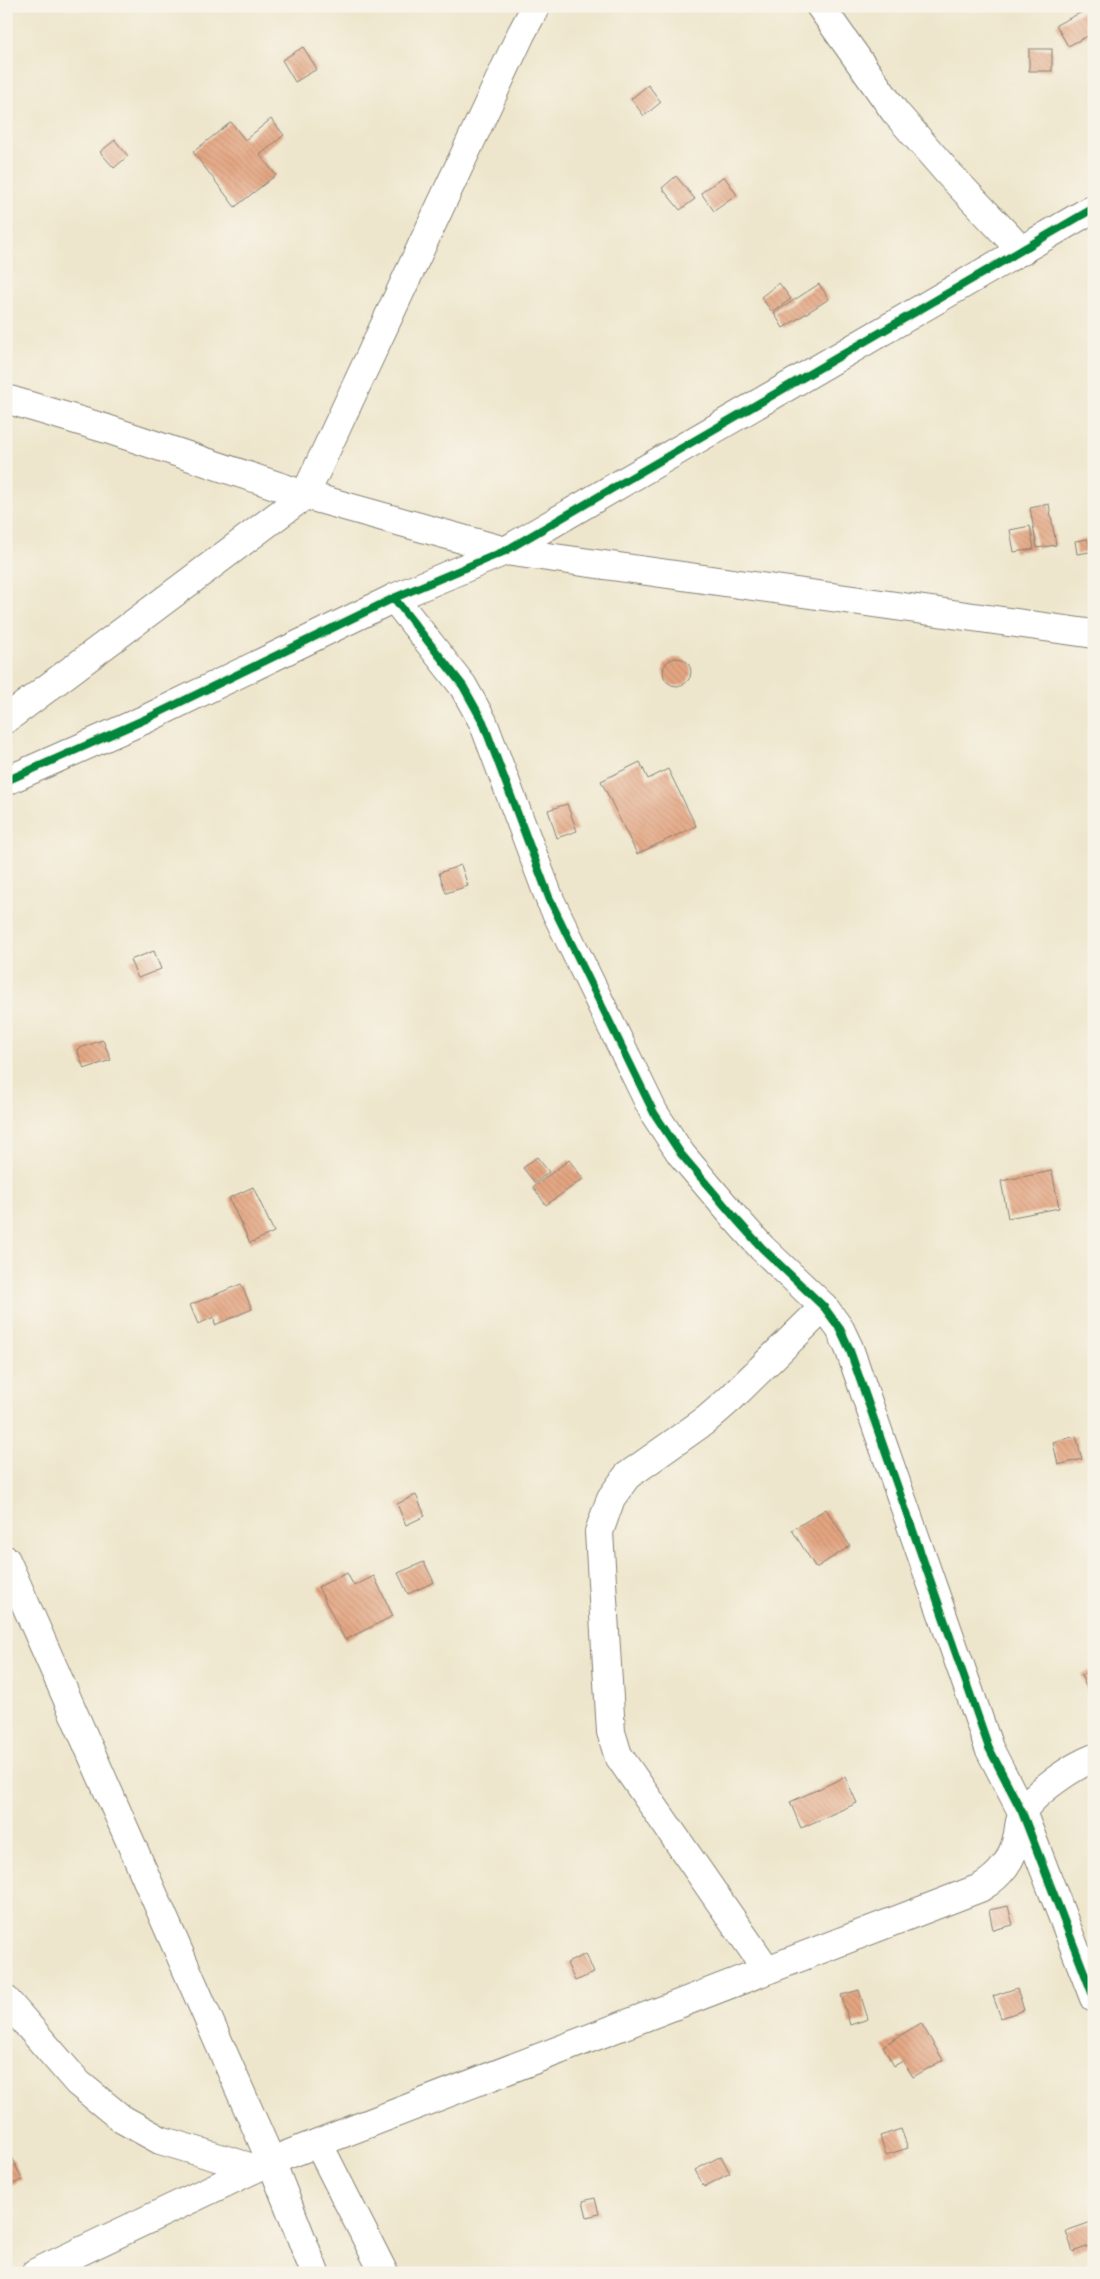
<svg xmlns="http://www.w3.org/2000/svg" width="1100" height="2279" viewBox="0 0 1100 2279" font-family="'IM FELL English',serif">
<style>
.building{fill:url(#building-back-hatch)}
.lines{fill:none;stroke-linecap:round;stroke-linejoin:round}
.minor-casing{stroke:#858174;stroke-width:30}
.tertiary-casing{stroke:#858174;stroke-width:30}
.minor{stroke:#fff;stroke-width:28}
.tertiary{stroke:#fff;stroke-width:28}
.cycleway-casing{stroke:#f7f3e8;stroke-width:11}
.cycleway{stroke:#00873e;stroke-width:8}
</style>
<defs>
<pattern id="building-back-hatch" width="6" height="6" patternUnits="userSpaceOnUse" patternTransform="scale(1.25)"><rect width="6" height="6" fill="#e4a581"/><path d="M-1 5l2 2M0 0l6 6M5-1l2 2" fill="none" stroke="#c38d6f"/></pattern>
</defs>
<rect width="100%" height="100%" fill="#f7f3e8"/>
<filter id="ink" filterUnits="userSpaceOnUse"><feTurbulence type="fractalNoise" baseFrequency=".02" numOctaves="2"/><feDisplacementMap in="SourceGraphic" scale="10" xChannelSelector="R" yChannelSelector="G"/><feConvolveMatrix kernelMatrix="1 2 1 2 8 2 1 2 1" color-interpolation-filters="sRGB"/></filter>
<filter id="wash" filterUnits="userSpaceOnUse"><feTurbulence type="fractalNoise" baseFrequency=".0096" numOctaves="4" result="noise"/><feDisplacementMap in="SourceGraphic" scale="20" xChannelSelector="R" yChannelSelector="G"/><feGaussianBlur stdDeviation="1.12" result="paint"/><feColorMatrix in="noise" values="0 0 0 0 0 0 0 0 0 0 0 0 0 0 0 0 0 1.4 0 .05"/><feComposite in="paint" operator="in"/></filter>
<g filter="url(#wash)">
<rect width="100%" height="100%" fill="#eee6cc"/>
<g id="blocks">
<g class="building">
<path d="M1094,6V33L1068,46L1056,25Z"/>
<path d="M303,47L317,69L295,82L282,60Z"/>
<rect x="1029" y="49" width="23" height="22"/>
<path d="M648,85L661,102L644,116L631,99Z"/>
<path d="M271,119L284,135L260,155L276,175L235,207L193,152L231,122L245,140Z"/>
<path d="M115,140L128,156L114,168L100,152Z"/>
<path d="M676,176L695,199L680,210L662,188Z"/>
<path d="M724,176L737,195L714,211L701,193Z"/>
<path d="M779,283L791,299L772,312L761,297Z"/>
<path d="M819,284L829,299L783,328L774,313Z"/>
<path d="M1049,504L1056,545L1037,548L1030,508Z"/>
<path d="M1030,526L1034,549L1014,552L1010,530Z"/>
<path d="M1088,539L1090,552L1077,554L1075,541Z"/>
<circle cx="677" cy="672" r="14"/>
<path d="M640,762L648,779L668,769L696,826L637,854L601,781Z"/>
<path d="M567,804L577,831L557,838L548,810Z"/>
<path d="M461,865L468,886L446,893L439,873Z"/>
<path d="M154,951L161,969L138,978L130,960Z"/>
<path d="M103,1040L111,1060L84,1069L77,1049Z"/>
<path d="M537,1157L549,1172L535,1183L523,1168Z"/>
<path d="M569,1160L583,1179L546,1205L533,1187Z"/>
<path d="M1052,1171L1059,1208L1008,1218L1001,1181Z"/>
<path d="M253,1187L274,1232L250,1243L229,1198Z"/>
<path d="M241,1284L252,1309L215,1325L214,1317L198,1324L190,1305Z"/>
<path d="M1076,1436L1082,1459L1058,1465L1053,1442Z"/>
<path d="M416,1495L425,1516L406,1525L397,1504Z"/>
<path d="M826,1509L850,1546L816,1568L792,1530Z"/>
<path d="M424,1562L434,1582L408,1594L398,1573Z"/>
<path d="M347,1573L354,1586L374,1576L393,1616L345,1640L318,1587Z"/>
<path d="M1094,1669V1697L1091,1698L1081,1675Z"/>
<path d="M845,1777L857,1803L801,1828L790,1802Z"/>
<path d="M1008,1906L1013,1925L993,1930L989,1910Z"/>
<path d="M586,1954L594,1973L575,1981L567,1963Z"/>
<path d="M1017,1988L1024,2010L1001,2018L993,1996Z"/>
<path d="M859,1990L868,2019L850,2025L841,1995Z"/>
<path d="M921,2023L943,2060L913,2077L903,2061L894,2066L883,2046Z"/>
<path d="M901,2129L908,2148L886,2155L880,2136Z"/>
<path d="M721,2156L730,2173L704,2187L695,2170Z"/>
<path d="M6,2157L8,2161L13,2159L22,2180L6,2187Z"/>
<path d="M595,2198L599,2214L587,2217L583,2201Z"/>
<path d="M1094,2221V2244L1073,2252L1066,2231Z"/>
</g>
</g>
</g>
<g filter="url(#ink)">
<use href="#blocks" fill-opacity="0" stroke="#858174" stroke-width="1"/>
<g class="lines">
<defs>
<g id="minor">
<path d="M820,6L895,112L948,173L1022,251"/>
<path d="M6,399L107,429L305,495L505,551L1094,634"/>
<path d="M394,598L463,686L483,722L550,900L654,1113L681,1154L736,1219L762,1248L824,1307L840,1329L849,1348L989,1748L1022,1812L1094,1998"/>
<path d="M6,719L305,495L521,34L536,6"/>
<path d="M6,781L148,718L394,598L505,551L1094,208"/>
<path d="M767,1970L618,1755L611,1732L599,1532L611,1498L627,1476L706,1420L729,1400L824,1307"/>
<path d="M6,2000L78,2083L122,2119L160,2140L253,2168"/>
<path d="M318,2143L384,2273"/>
<path d="M35,2273L271,2161L980,1888C1002,1875 1013,1859 1018,1834C1019,1827 1020,1817 1023,1811C1035,1792 1073,1766 1094,1758"/>
</g>
<path id="tertiary" d="M6,1560L271,2161L315,2273"/>
</defs>
<use href="#minor" class="minor-casing"/>
<use href="#tertiary" class="tertiary-casing"/>
<use href="#minor" class="minor"/>
<use href="#tertiary" class="tertiary"/>
<defs>
<g id="cycleway">
<path d="M394,598L463,686L483,722L550,900L654,1113L681,1154L736,1219L762,1248L824,1307L840,1329L849,1348L989,1748L1022,1812L1094,1998"/>
<path d="M6,781L148,718L394,598L505,551L1094,208"/>
</g>
</defs>
<use href="#cycleway" class="cycleway-casing"/>
<use href="#cycleway" class="cycleway"/>
</g>
</g>
<rect width="1100" height="2279" fill="none" stroke="#f7f3e8" stroke-width="25"/>
</svg>
